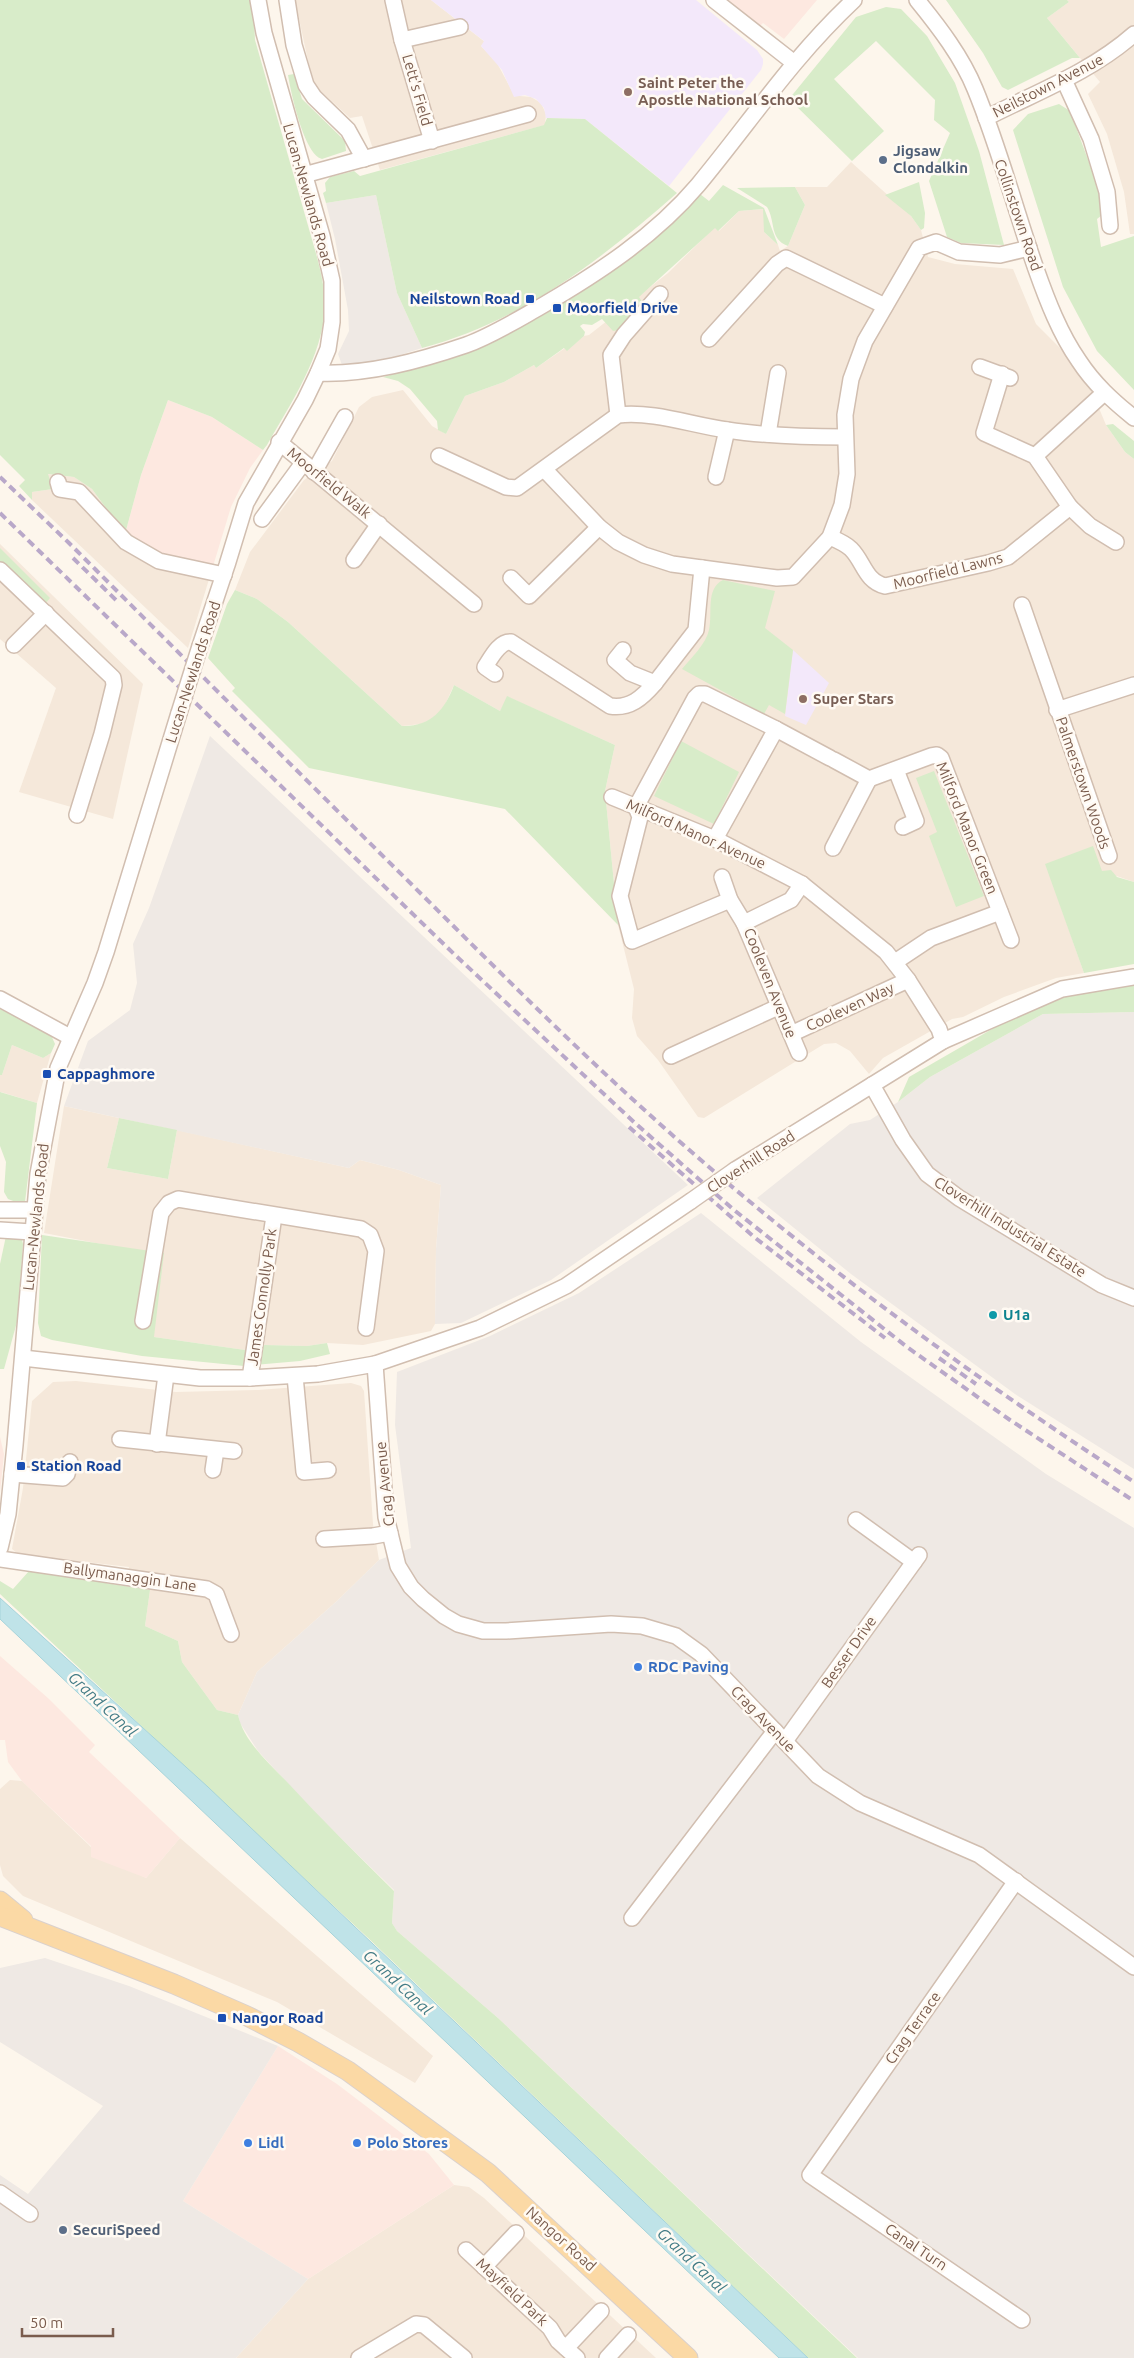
<svg xmlns="http://www.w3.org/2000/svg" width="1134" height="2358" viewBox="0 0 1134 2358" font-family="Ubuntu,sans-serif">
<style>
.residential{fill:#f5e8da}
.commercial{fill:#fde8e0}
.industrial{fill:#efe9e4}
.education{fill:#f3e8fa}
.green{fill:#d8ecc9}
.water{fill:#bfe3e8;stroke:#a5d3da}
.lines{fill:none;stroke-linecap:round;stroke-linejoin:round}
.minor-casing{stroke:#d1beb0;stroke-width:18}
.major-casing{stroke:#dad1cd;stroke-width:21}
.minor{stroke:#fff;stroke-width:15}
.major{stroke:#fbd9a5;stroke-width:19}
.rail{stroke:#b9a8c9;stroke-width:4;stroke-dasharray:8 5;stroke-linecap:butt}
.minor-bridge-casing{stroke:#d1beb0;stroke-width:18;stroke-linecap:butt}
.minor-bridge{stroke:#fff;stroke-width:15}
.education-dot{fill:#8d6e63;stroke:#fffaf3;stroke-width:2}
.service-dot{fill:#5c6f8a;stroke:#fffaf3;stroke-width:2}
.transit-dot{fill:#1a4fb4;stroke:#fffaf3;stroke-width:2}
.culture-dot{fill:#0f9aa8;stroke:#fffaf3;stroke-width:2}
.shop-dot{fill:#3f7fe0;stroke:#fffaf3;stroke-width:2}
.labels{text-anchor:middle;stroke-width:5;stroke-linejoin:round;paint-order:stroke}
.education-label{font-size:15px;font-weight:bold;fill:#785e54;stroke:#fffaf3;text-anchor:start}
.street-label{font-size:15px;fill:#7a5c4d;stroke:#fffaf3}
.service-label{font-size:15px;font-weight:bold;fill:#4e5e75;stroke:#fffaf3;text-anchor:start}
.transit-label{font-size:15px;font-weight:bold;fill:#164399;stroke:#fffaf3;text-anchor:start}
.culture-label{font-size:15px;font-weight:bold;fill:#0d838f;stroke:#fffaf3;text-anchor:start}
.shop-label{font-size:15px;font-weight:bold;fill:#366cbe;stroke:#fffaf3;text-anchor:start}
.water-label{font-size:16px;font-style:italic;fill:#437c86;stroke:#fffaf3}
</style>
<rect width="100%" height="100%" fill="#fdf6ec"/>
<g class="residential">
<path d="M295,0H431L485,42L481,46L497,63L511,89L520,96L531,97L541,103L546,114L545,125L380,170L362,116L350,118L313,84Z"/>
<path d="M1067,0H1134V234H1130L1124,192L1107,134L1088,94L1100,82L1047,18L1069,2Z"/>
<path d="M851,162L911,216L921,230L928,257L955,264L1013,269L1036,324L1066,354L1091,389L1106,425L1125,452L1134,459V882L1102,871L1046,864L1084,973L1056,978L1004,997L963,1017L952,1019L883,1058L869,1074L850,1051L836,1043L824,1044L704,1118L698,1117L658,1060L637,1036L632,1018L634,989L618,925L605,791L615,745L508,697L500,711L454,685L444,707L436,717L421,724L402,726L288,622L257,599L235,590L250,552L304,480L332,461L359,407L372,397L403,390L432,426L446,434L465,396L504,382L534,365L536,368L565,348L567,350L584,336L589,335L668,273L715,227L719,231L739,211L764,209V232L778,245L780,251L788,246L805,205L795,187H827Z"/>
<path d="M47,474L74,477L92,489L125,534L207,567L214,563L188,648L32,500V492L53,489Z"/>
<path d="M0,544L143,684L113,819L19,792L56,688L0,639Z"/>
<path d="M12,1045L43,1058L51,1053L37,1103L1,1092L0,1094V1075H2Z"/>
<path d="M64,1106L119,1118L107,1168L168,1179L177,1130L349,1168L360,1160L399,1170L441,1185L436,1249L435,1324L431,1331L363,1345L327,1343L307,1346L265,1345L245,1350L154,1337L101,1244L44,1233Z"/>
<path d="M76,1381L176,1392L258,1390L351,1383L361,1386L364,1391L373,1524L379,1560L337,1601L257,1672L238,1715L217,1710L182,1662L178,1641L145,1626L150,1590L127,1586L129,1567L18,1554L12,1549L23,1488L32,1401L53,1382Z"/>
<path d="M10,1780L22,1781L91,1847L146,1878L180,1838L433,2056L415,2083L277,2002L23,1896L3,1876L0,1865V1789Z"/>
<path d="M454,2185L469,2187L484,2198L656,2358H236L308,2279Z"/>
</g>
<g class="commercial">
<path d="M728,0H817L784,39L763,23L760,26Z"/>
<path d="M168,400L212,417L263,450L250,468L231,507L214,563L207,567L168,559L125,534L141,475Z"/>
<path d="M0,1437L4,1454L0,1492Z"/>
<path d="M0,1656L49,1699L95,1745L89,1752L180,1838L146,1878L91,1857V1846L22,1781L8,1762L5,1740H0Z"/>
<path d="M278,2046L337,2084L429,2154L454,2185L308,2279L183,2201Z"/>
</g>
<g class="industrial">
<path d="M376,195L397,293L422,348L375,363L342,365L338,354L349,331L348,310L335,239L326,203Z"/>
<path d="M210,736L688,1185L551,1280L461,1323L435,1324L436,1249L441,1185L399,1170L360,1160L349,1168L64,1106L88,1041L130,1010L137,983L133,944L149,908Z"/>
<path d="M1134,1012V1469L1015,1394L851,1274L757,1198L850,1124L870,1120L898,1102L930,1077L1043,1014Z"/>
<path d="M701,1213L861,1342L1046,1474L1134,1528V2358H858L498,2018L397,1931L392,1923L394,1890L313,1811L258,1751L240,1723L238,1715L257,1672L337,1601L379,1560L411,1548L395,1425L397,1372L490,1336L579,1293Z"/>
<path d="M45,1958L129,1986L278,2046L183,2201L308,2279L236,2358H0V2175L28,2194L103,2106L0,2042V1968Z"/>
</g>
<g class="education">
<path d="M431,0H696L757,50L763,59V64L761,70L669,186L585,119L546,118L544,108L536,99L525,95L514,97L502,70L481,46L484,41Z"/>
<path d="M793,650L829,683L806,725L785,716Z"/>
</g>
<g class="green">
<path d="M0,0H253L255,40L317,257C321,273 325,289 325,306C323,356 291,403 267,445L263,450L212,417L168,400L141,475L125,534L92,489L74,477L48,474L53,489L32,492V500L19,486L25,480L0,455Z"/>
<path d="M946,0H1067L1069,2L1047,18L1080,58H1072L1008,90L1002,87L983,53Z"/>
<path d="M886,7L901,9L927,36L955,83L979,151L1004,245L961,243L947,237L929,181L950,133L934,120L935,100L876,41L834,79L884,131L852,161L789,99L856,17Z"/>
<path d="M294,74L302,99L345,141L346,151L322,159C304,154 291,93 288,75Z"/>
<path d="M1059,104L1070,111L1107,211L1097,219L1101,247L1134,236V390L1097,351L1063,287L1013,130L1028,114Z"/>
<path d="M547,118L585,119L677,193C602,259 521,322 422,348L397,293L376,195L326,203L323,193L326,191L325,183L330,177L354,171L360,176L544,125Z"/>
<path d="M919,182L925,213L924,228L921,230L911,216L885,195Z"/>
<path d="M723,185L764,208L778,245L764,232L763,209L739,211L718,231L715,228L639,297L643,303L620,330L613,331L602,319L592,325L583,324L580,326L585,332L584,336L567,351L564,348L536,368L534,365L504,382L465,396L446,434L438,430L437,421L410,389L398,381L383,377C415,368 447,360 478,347C555,315 644,256 700,194L709,201Z"/>
<path d="M795,187L805,205L788,246C769,239 776,222 767,207L737,188Z"/>
<path d="M1113,424L1134,441V459L1125,452L1106,425Z"/>
<path d="M0,548L50,598L45,604L0,562Z"/>
<path d="M723,580L775,591L765,628L793,650L785,714L769,705L764,714L682,669C691,658 706,644 709,630C713,613 705,589 723,580Z"/>
<path d="M235,590L257,599L288,622L402,726C430,727 445,710 454,685L500,711L507,696L615,745L605,791L618,925L505,809L309,768L232,691L235,688L208,658L227,604Z"/>
<path d="M681,741L739,772L714,824L654,796Z"/>
<path d="M934,771L984,896L956,907L929,836L937,832L916,778Z"/>
<path d="M1093,846L1102,871L1111,870L1117,877L1134,882V964L1084,973L1045,864Z"/>
<path d="M1134,983V1012L1043,1014L930,1077L898,1102L909,1077L1006,1021L1068,996Z"/>
<path d="M0,1009L51,1035L55,1044L51,1053L43,1058L12,1045L2,1075H0Z"/>
<path d="M0,1092L37,1103L25,1202L21,1204L8,1199L4,1192L6,1162L0,1146Z"/>
<path d="M119,1118L177,1130L168,1179L107,1168Z"/>
<path d="M42,1235L164,1253L154,1337L245,1350L265,1345L307,1346L327,1343L330,1354L300,1361L244,1366L142,1356L52,1340L41,1336L38,1323Z"/>
<path d="M6,1236H21L23,1244L17,1322L4,1369H0V1264Z"/>
<path d="M29,1571L150,1590L145,1626L178,1641L182,1662L217,1710L238,1715C244,1742 269,1763 288,1783C322,1820 358,1855 394,1891L392,1923L397,1931L498,2018L857,2358H808L367,1937L0,1594V1581L13,1589Z"/>
</g>
<path class="water" d="M0,1598L208,1787L808,2358H779L0,1619Z"/>
<g class="lines">
<defs>
<g id="minor">
<path d="M287,0L294,45L306,85L314,97L348,130L364,159"/>
<path d="M393,0L402,40L432,141"/>
<path d="M714,0L793,62"/>
<path d="M917,0C939,27 962,57 975,89C999,147 1015,209 1036,269C1047,300 1060,334 1079,361C1094,384 1113,401 1134,418"/>
<path d="M402,40L460,27"/>
<path d="M1064,80L1091,139L1107,192L1110,226"/>
<path d="M986,118C1037,92 1091,72 1134,34"/>
<path d="M304,175L528,114"/>
<path d="M709,339L777,264L786,258L885,306"/>
<path d="M980,367L1010,378"/>
<path d="M318,373C368,375 419,361 466,345C491,336 517,320 540,307C597,274 655,236 698,185C751,121 792,58 854,0"/>
<path d="M1002,374L984,433L1035,456L1070,507L1090,526L1116,542"/>
<path d="M618,415L611,355L624,335L660,294"/>
<path d="M768,434L778,373"/>
<path d="M279,442L474,604"/>
<path d="M439,456L506,487L517,488L618,415C654,411 691,425 727,430C766,436 806,437 845,437"/>
<path d="M1035,456L1104,393"/>
<path d="M545,470L599,527L618,542L644,555L672,564L777,578L793,577L830,537L842,505L847,474L845,415L851,379L865,341L919,248L936,242L959,252L1000,255L1029,248"/>
<path d="M314,472L345,417"/>
<path d="M716,477L727,430"/>
<path d="M58,482L60,489L79,492L126,542L159,561L224,575"/>
<path d="M262,519L303,463"/>
<path d="M830,537C837,540 846,544 851,549C864,562 865,581 885,586L988,563L1008,557L1070,507"/>
<path d="M354,560L379,524"/>
<path d="M0,570L113,678L114,685L102,734L77,815"/>
<path d="M511,578L529,596L599,527"/>
<path d="M1022,605L1109,856"/>
<path d="M14,645L46,613"/>
<path d="M200,646L227,565L246,503L305,400L318,373L328,349L332,322V281L322,236L264,33L258,0"/>
<path d="M623,650L615,660L630,673L655,683L696,630L702,568"/>
<path d="M495,674L485,667C491,658 499,641 511,642L610,706C630,709 642,698 655,683"/>
<path d="M1057,710L1134,685"/>
<path d="M776,729L830,758"/>
<path d="M896,770L916,821L903,827"/>
<path d="M869,779L931,756L937,755L941,758L1011,940"/>
<path d="M612,797L715,839L802,884L886,952L908,980L939,1029L943,1041"/>
<path d="M715,839L776,729L705,694H699L695,698L636,807L640,817L620,896L632,941L730,900"/>
<path d="M833,848L869,779L834,760"/>
<path d="M722,877L730,900L744,923"/>
<path d="M895,962L931,938L1000,912"/>
<path d="M0,999L70,1037"/>
<path d="M791,1034L908,980"/>
<path d="M799,1053L744,923L791,900L802,884"/>
<path d="M671,1056L778,1007"/>
<path d="M872,1085L903,1140L927,1174L959,1198L1102,1285L1134,1298"/>
<path d="M735,1170L943,1041L1062,989L1134,977"/>
<path d="M0,1210H34"/>
<path d="M0,1230L32,1232"/>
<path d="M143,1321L161,1213L169,1203L178,1199L361,1229L370,1235L376,1251L366,1328"/>
<path d="M23,1358L200,1378H250L318,1374L375,1364L480,1328L566,1286L691,1201"/>
<path d="M375,1364L386,1517L398,1566L411,1587L423,1599L444,1616L458,1624L483,1631H506L611,1624L642,1626L676,1636L701,1654L818,1776L860,1803L979,1855L1134,1967"/>
<path d="M295,1376L304,1472L328,1470"/>
<path d="M250,1378L274,1216"/>
<path d="M120,1439L234,1451"/>
<path d="M157,1444L166,1375"/>
<path d="M213,1470L216,1450"/>
<path d="M12,1474L63,1478L67,1474L70,1462"/>
<path d="M856,1520L914,1562"/>
<path d="M324,1539L373,1536L390,1533"/>
<path d="M0,1548L8,1514L15,1445L38,1174L58,1068L95,983L106,952L179,713"/>
<path d="M0,1559L207,1589L216,1594L231,1634"/>
<path d="M785,1741L919,1555"/>
<path d="M1016,1881L810,2175L1022,2320"/>
<path d="M632,1918L775,1731"/>
<path d="M0,2193L30,2214"/>
<path d="M466,2250L550,2328L558,2341L577,2358"/>
<path d="M484,2267L516,2233"/>
<path d="M566,2348L601,2311"/>
<path d="M359,2358L416,2324L424,2325L464,2358"/>
<path d="M607,2358L628,2335"/>
</g>
<g id="major">
<path d="M0,1901L23,1920"/>
<path d="M0,1916L174,1984L247,2016L298,2042L348,2071L488,2173L688,2358"/>
</g>
</defs>
<use href="#minor" class="minor-casing"/>
<use href="#major" class="major-casing"/>
<use href="#minor" class="minor"/>
<use href="#major" class="major"/>
<g class="rail">
<path d="M0,477L69,543C177,651 285,759 393,866C478,950 561,1035 650,1115C801,1252 964,1371 1134,1482"/>
<path d="M0,513L454,954L635,1123L734,1210L907,1347L1010,1420L1134,1501"/>
<path d="M73,558L118,602"/>
<path d="M629,1127L754,1237L885,1338"/>
<path d="M939,1358L976,1384"/>
</g>
<defs>
<g id="minor-bridge">
<path d="M179,713L200,646"/>
<path d="M691,1201L735,1170"/>
</g>
</defs>
<use href="#minor-bridge" class="minor-bridge-casing"/>
<use href="#minor-bridge" class="minor-bridge"/>
</g>
<g class="education-dot">
<circle cx="628" cy="92" r="5"/>
<circle cx="803" cy="699" r="5"/>
</g>
<g class="service-dot">
<circle cx="883" cy="160" r="5"/>
<circle cx="63" cy="2230" r="5"/>
</g>
<g class="transit-dot">
<rect x="525" y="294" width="10" height="10" rx="2.5"/>
<rect x="552" y="303" width="10" height="10" rx="2.5"/>
<rect x="42" y="1069" width="10" height="10" rx="2.5"/>
<rect x="16" y="1461" width="10" height="10" rx="2.5"/>
<rect x="217" y="2013" width="10" height="10" rx="2.5"/>
</g>
<circle class="culture-dot" cx="993" cy="1315" r="5"/>
<g class="shop-dot">
<circle cx="638" cy="1667" r="5"/>
<circle cx="248" cy="2143" r="5"/>
<circle cx="357" cy="2143" r="5"/>
</g>
<g class="labels">
<g class="education-label">
<text x="638" y="88">Saint Peter the<tspan x="638" dy="17">Apostle National School</tspan></text>
<text x="813" y="704">Super Stars</text>
</g>
<g class="street-label">
<text transform="translate(1048 86) rotate(-27)" y="5">Neilstown Avenue</text>
<text transform="translate(417 90) rotate(74)" y="5">Lett's Field</text>
<text transform="translate(308 195) rotate(74)" y="5">Lucan-Newlands Road</text>
<text transform="translate(1018 215) rotate(71)" y="5">Collinstown Road</text>
<text transform="translate(329 483) rotate(39)" y="5">Moorfield Walk</text>
<text transform="translate(948 571) rotate(-14)" y="5">Moorfield Lawns</text>
<text transform="translate(193 672) rotate(-72)" y="5">Lucan-Newlands Road</text>
<text transform="translate(1083 783) rotate(71)" y="5">Palmerstown Woods</text>
<text transform="translate(967 828) rotate(68)" y="5">Milford Manor Green</text>
<text transform="translate(696 834) rotate(24)" y="5">Milford Manor Avenue</text>
<text transform="translate(770 983) rotate(68)" y="5">Cooleven Avenue</text>
<text transform="translate(850 1007) rotate(-25)" y="5">Cooleven Way</text>
<text transform="translate(751 1162) rotate(-33)" y="5">Cloverhill Road</text>
<text transform="translate(36 1217) rotate(-84)" y="5">Lucan-Newlands Road</text>
<text transform="translate(1010 1227) rotate(32)" y="5">Cloverhill Industrial Estate</text>
<text transform="translate(262 1297) rotate(-82)" y="5">James Connolly Park</text>
<text transform="translate(385 1484) rotate(-96)" y="5">Crag Avenue</text>
<text transform="translate(130 1577) rotate(8)" y="5">Ballymanaggin Lane</text>
<text transform="translate(849 1652) rotate(-55)" y="5">Besser Drive</text>
<text transform="translate(763 1719) rotate(46)" y="5">Crag Avenue</text>
<text transform="translate(913 2028) rotate(-55)" y="5">Crag Terrace</text>
<text transform="translate(561 2239) rotate(42)" y="5">Nangor Road</text>
<text transform="translate(916 2247) rotate(34)" y="5">Canal Turn</text>
<text transform="translate(512 2292) rotate(43)" y="5">Mayfield Park</text>
</g>
<g class="service-label">
<text x="893" y="156">Jigsaw<tspan x="893" dy="17">Clondalkin</tspan></text>
<text x="73" y="2235">SecuriSpeed</text>
</g>
<g class="transit-label">
<text x="520" y="304" text-anchor="end">Neilstown Road</text>
<text x="567" y="313">Moorfield Drive</text>
<text x="57" y="1079">Cappaghmore</text>
<text x="31" y="1471">Station Road</text>
<text x="232" y="2023">Nangor Road</text>
</g>
<g class="culture-label">
<text x="1003" y="1320">U1a</text>
</g>
<g class="shop-label">
<text x="648" y="1672">RDC Paving</text>
<text x="258" y="2148">Lidl</text>
<text x="367" y="2148">Polo Stores</text>
</g>
<g class="water-label">
<text transform="translate(103 1704) rotate(43)" y="6">Grand Canal</text>
<text transform="translate(398 1982) rotate(43)" y="6">Grand Canal</text>
<text transform="translate(692 2260) rotate(43)" y="6">Grand Canal</text>
</g>
</g>
<path d="M22 2328v8h91v-8" fill="none" stroke="#7a5c4d" stroke-width="2.5"/>
<text x="30" y="2328" font-size="15" fill="#7a5c4d" stroke="#fffaf3" stroke-width="4" paint-order="stroke">50 m</text>
</svg>
